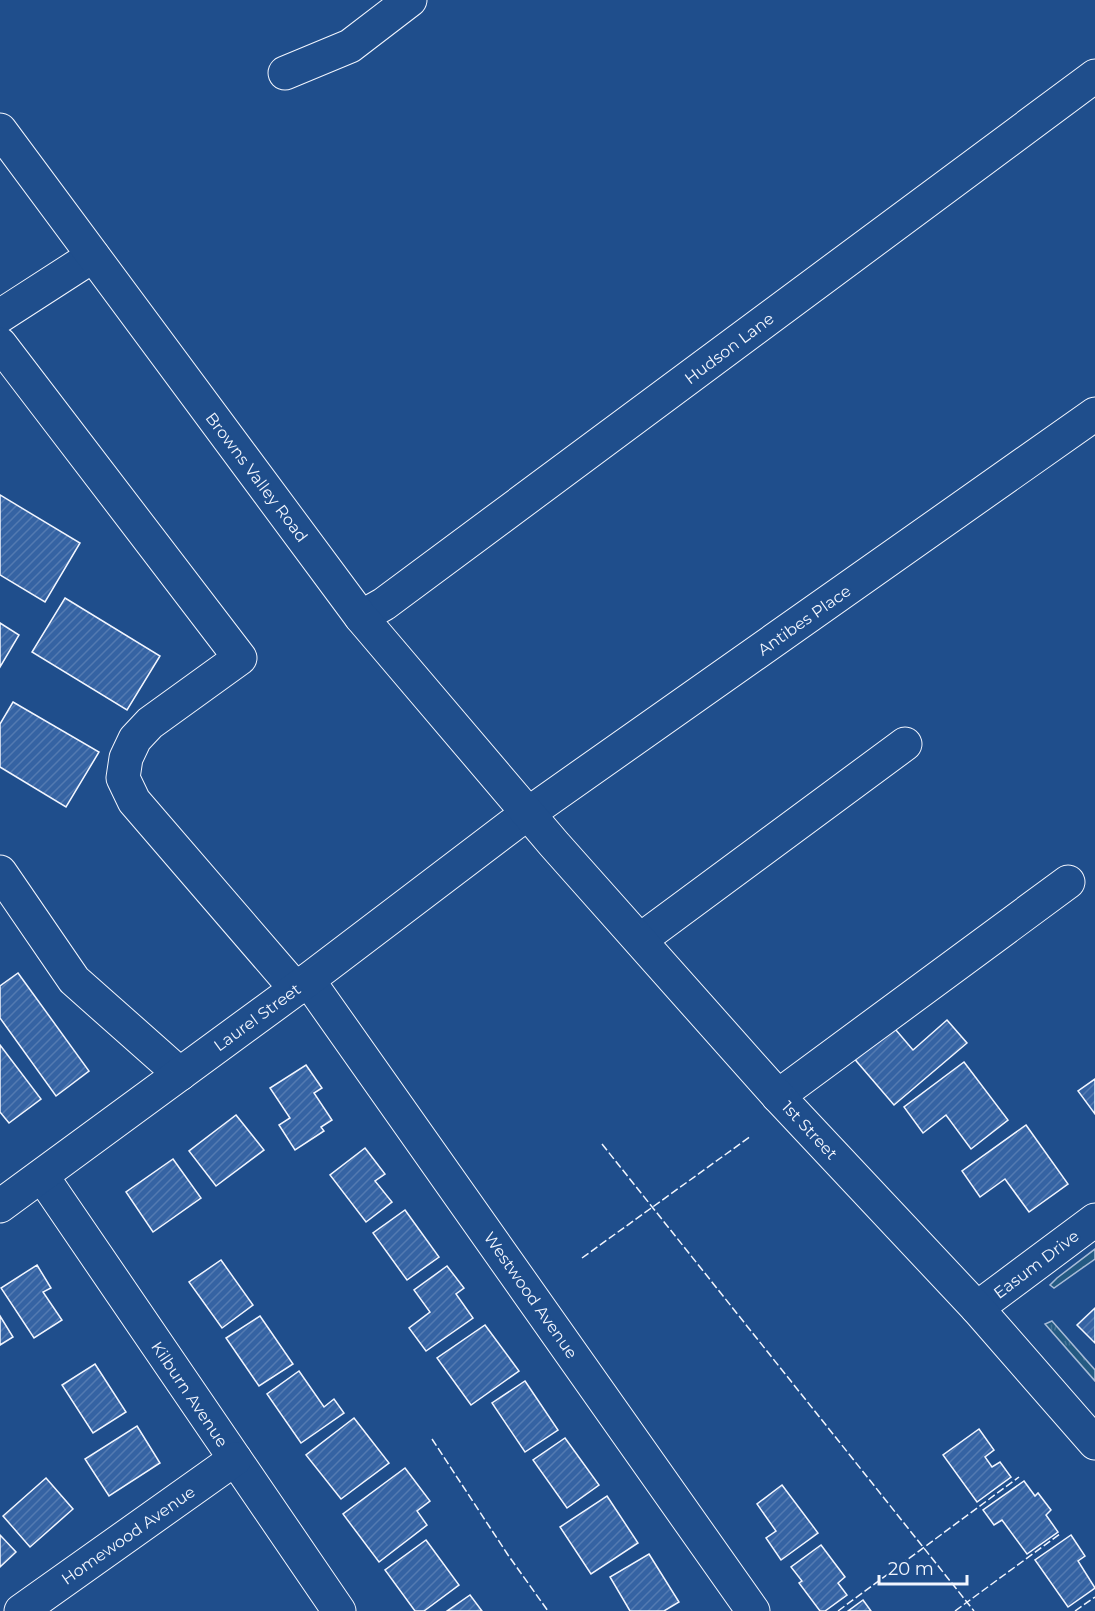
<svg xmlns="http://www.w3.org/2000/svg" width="1095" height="1611" viewBox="0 0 1095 1611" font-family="Montserrat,sans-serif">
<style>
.grass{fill:url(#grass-tufts);stroke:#a8bbd7;stroke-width:1.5}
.building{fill:url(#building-hatch);stroke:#f2f6ff;stroke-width:1.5}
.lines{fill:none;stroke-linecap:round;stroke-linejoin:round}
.minor-casing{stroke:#f2f6ff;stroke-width:35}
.major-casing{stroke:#f2f6ff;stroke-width:35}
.minor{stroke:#1f4e8c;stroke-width:33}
.major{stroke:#1f4e8c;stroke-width:33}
.fence{stroke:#f2f6ff;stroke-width:1.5;stroke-dasharray:8 3;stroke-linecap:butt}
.labels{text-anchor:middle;stroke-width:4.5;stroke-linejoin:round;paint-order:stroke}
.street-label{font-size:16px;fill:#f2f6ff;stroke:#1f4e8c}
</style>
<defs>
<pattern id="grass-tufts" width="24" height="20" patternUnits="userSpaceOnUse" patternTransform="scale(1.5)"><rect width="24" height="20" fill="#245a82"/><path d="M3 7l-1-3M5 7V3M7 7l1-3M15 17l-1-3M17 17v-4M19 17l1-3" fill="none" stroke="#447295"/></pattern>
<pattern id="building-hatch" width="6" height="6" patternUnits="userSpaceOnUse" patternTransform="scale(1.5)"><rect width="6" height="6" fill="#3563a3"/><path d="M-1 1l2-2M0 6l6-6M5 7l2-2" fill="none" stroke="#537ab1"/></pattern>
</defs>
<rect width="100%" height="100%" fill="#1f4e8c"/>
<g class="grass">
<path d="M1095,1249V1259L1054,1288L1050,1285L1057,1278Z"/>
<path d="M1052,1321L1095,1370V1381L1045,1324Z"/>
</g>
<g class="building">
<path d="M0,495L80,543L45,602L0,575Z"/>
<path d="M65,598L160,656L127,710L32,652Z"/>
<path d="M0,623L19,635L0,667Z"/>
<path d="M13,702L99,752L66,807L0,767V724Z"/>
<path d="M18,973L89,1071L56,1096L0,1018V986Z"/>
<path d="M947,1020L967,1043L894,1105L852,1056L890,1023L913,1050Z"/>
<path d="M0,1045L41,1099L9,1123L0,1112Z"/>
<path d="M964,1062L1008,1120L971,1149L946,1115L923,1133L904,1107Z"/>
<path d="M306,1065L322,1088L314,1093L332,1120L321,1127L324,1131L295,1150L279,1125L290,1118L270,1088Z"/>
<path d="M1095,1079V1114L1078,1091Z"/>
<path d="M236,1115L264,1150L216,1186L189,1151Z"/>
<path d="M1026,1125L1068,1184L1029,1212L1005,1179L980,1197L962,1171Z"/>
<path d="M365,1148L385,1174L375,1181L392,1202L366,1222L330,1175Z"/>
<path d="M173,1159L201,1198L153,1232L126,1192Z"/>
<path d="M405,1210L439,1257L407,1280L373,1233Z"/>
<path d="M221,1260L253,1305L222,1328L189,1282Z"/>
<path d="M37,1265L51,1288L43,1292L62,1320L34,1338L1,1288Z"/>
<path d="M447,1266L464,1288L456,1294L473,1318L426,1351L409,1328L430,1312L414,1290Z"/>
<path d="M1095,1308V1343L1077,1325Z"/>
<path d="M0,1316L13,1337L0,1345Z"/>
<path d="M260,1316L293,1364L259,1386L226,1338Z"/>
<path d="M485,1325L519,1371L471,1405L437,1358Z"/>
<path d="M95,1364L126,1412L93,1433L62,1385Z"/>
<path d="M299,1371L324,1407L334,1399L344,1413L301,1443L267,1394Z"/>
<path d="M525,1381L558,1430L525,1452L492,1403Z"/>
<path d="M354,1418L389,1463L341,1499L306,1455Z"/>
<path d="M137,1426L160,1463L109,1496L85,1459Z"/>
<path d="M979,1429L994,1450L985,1457L992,1467L1000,1462L1011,1477L977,1502L943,1455Z"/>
<path d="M565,1438L599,1485L567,1508L533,1460Z"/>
<path d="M405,1468L430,1501L417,1511L427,1525L379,1562L343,1514Z"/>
<path d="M46,1478L73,1509L30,1547L3,1516Z"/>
<path d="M1024,1481L1035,1496L1038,1493L1051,1510L1046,1515L1058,1532L1027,1554L1002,1520L994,1525L983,1510Z"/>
<path d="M782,1485L818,1533L781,1560L766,1538L776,1531L757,1504Z"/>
<path d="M607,1496L638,1543L591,1574L560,1527Z"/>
<path d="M0,1535L16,1552L0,1567Z"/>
<path d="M1071,1535L1085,1556L1078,1561L1095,1588L1068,1607L1035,1560Z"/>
<path d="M426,1540L459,1585L424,1611H415L385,1570Z"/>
<path d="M821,1545L845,1577L838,1583L847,1595L825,1611H820L799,1583L802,1581L791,1567Z"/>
<path d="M649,1554L679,1602L664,1611H630L610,1577Z"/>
<path d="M470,1595L482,1611H447Z"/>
<path d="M863,1600L871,1611H848Z"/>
</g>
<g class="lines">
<defs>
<g id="minor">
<path d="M285,73L350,46L410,0"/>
<path d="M0,316L93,256"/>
<path d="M0,344L240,658L150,723L135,739L126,758L123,778L134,801L296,989"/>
<path d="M361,617L384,604L1095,76"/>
<path d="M0,872L74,980L180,1074"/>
<path d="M640,940L905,744"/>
<path d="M308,980L753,1611"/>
<path d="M778,1096L1068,882"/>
<path d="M42,1176L339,1611"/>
<path d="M0,1206L308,980L512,825L1095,414"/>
<path d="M977,1308L1095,1220"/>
<path d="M21,1611L235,1459"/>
</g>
<path id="major" d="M0,130L361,617L554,844L778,1096L977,1308L1095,1443"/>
</defs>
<use href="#minor" class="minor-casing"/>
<use href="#major" class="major-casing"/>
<use href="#minor" class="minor"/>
<use href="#major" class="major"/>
<g class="fence">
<path d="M602,1144L974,1611"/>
<path d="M582,1258L751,1136"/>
<path d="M432,1439L508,1555L548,1611"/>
<path d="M838,1611L1019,1477"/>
<path d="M955,1611L1060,1534"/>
<path d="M1075,1611L1095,1597"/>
</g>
</g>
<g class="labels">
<g class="street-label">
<text transform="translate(729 348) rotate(-37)" y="6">Hudson Lane</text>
<text transform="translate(257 477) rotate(53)" y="6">Browns Valley Road</text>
<text transform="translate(804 620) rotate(-35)" y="6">Antibes Place</text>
<text transform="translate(257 1017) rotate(-36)" y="6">Laurel Street</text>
<text transform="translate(810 1130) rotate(47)" y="6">1st Street</text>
<text transform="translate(1036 1264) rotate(-37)" y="6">Easum Drive</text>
<text transform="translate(531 1295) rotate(55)" y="6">Westwood Avenue</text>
<text transform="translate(190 1394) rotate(56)" y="6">Kilburn Avenue</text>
<text transform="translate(128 1535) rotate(-35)" y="6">Homewood Avenue</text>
</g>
</g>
<path d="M879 1575v9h88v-9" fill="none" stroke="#f2f6ff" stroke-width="3"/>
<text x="888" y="1575" font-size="18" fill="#f2f6ff" stroke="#1f4e8c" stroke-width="4.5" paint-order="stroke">20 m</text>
</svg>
